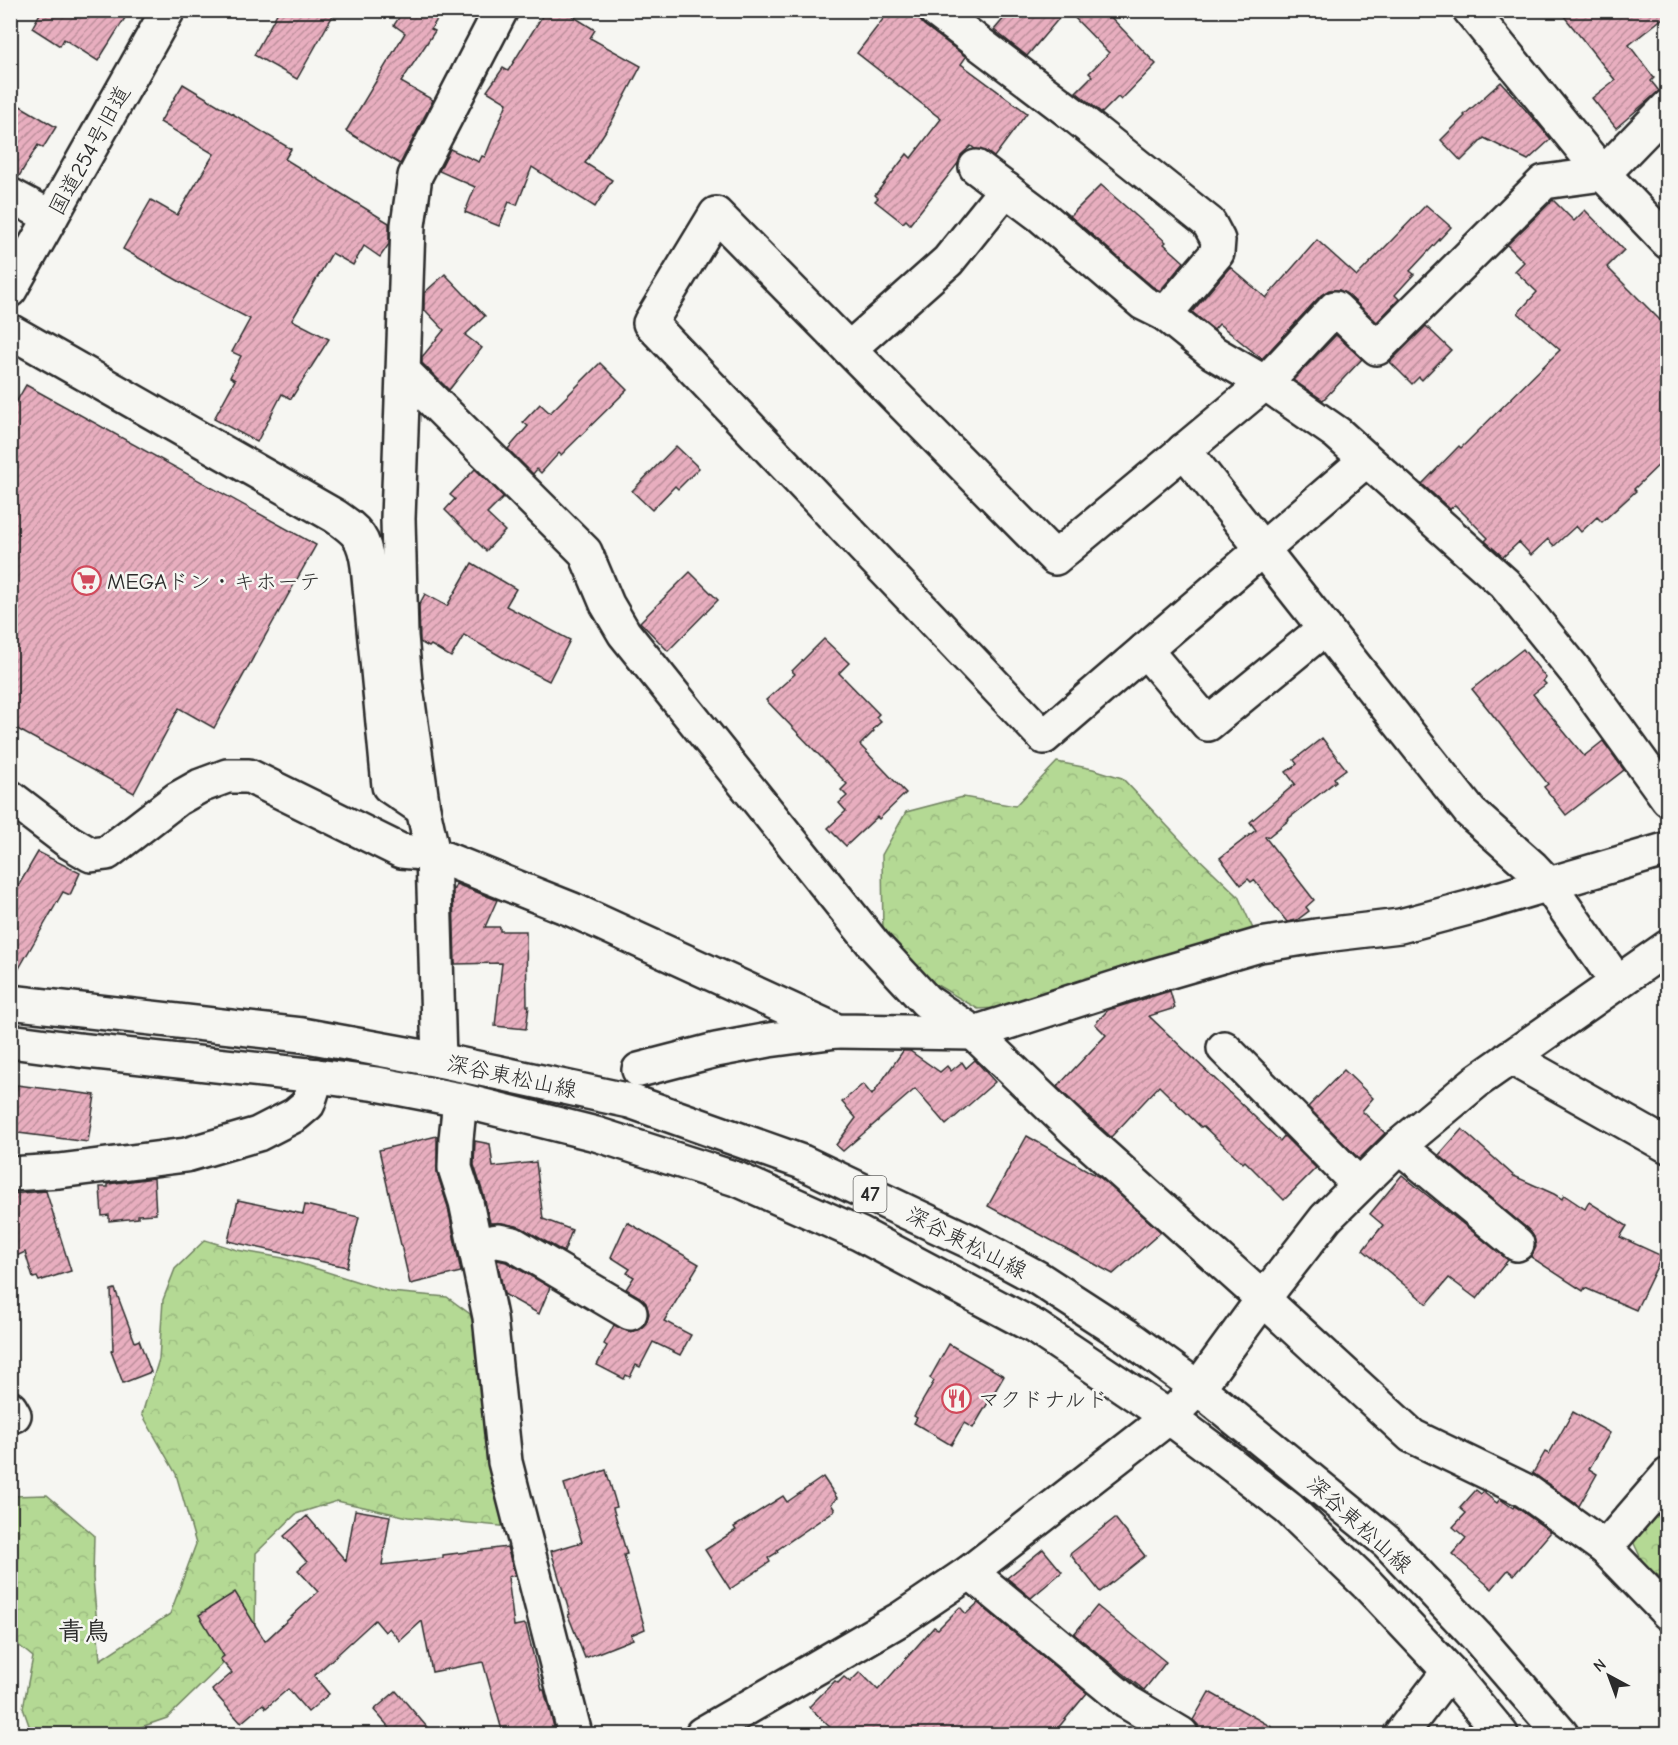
<svg xmlns="http://www.w3.org/2000/svg" width="1678" height="1745" viewBox="0 0 1678 1745" font-family="'Comic Neue','Klee One',sans-serif">
<style>
.forest{fill:url(#forest-crowns);stroke:#708260;stroke-width:1.5}
.building{fill:url(#building-hatch);stroke:#2b2b2b;stroke-width:1.5}
.lines{fill:none;stroke-linecap:round;stroke-linejoin:round}
.minor-casing{stroke:#2b2b2b;stroke-width:38}
.major-casing{stroke:#2b2b2b;stroke-width:38}
.minor{stroke:#f6f6f2;stroke-width:33}
.major{stroke:#f6f6f2;stroke-width:33}
.labels{text-anchor:middle;stroke-width:5;stroke-linejoin:round;paint-order:stroke}
.shield{fill:#f6f6f2;stroke:#686867;stroke-width:1.5}
.shield-label{font-size:21px;font-weight:bold;fill:#2b2b2b}
.street-label{font-size:22px;fill:#2b2b2b;stroke:#f6f6f2}
.poi-label{font-size:22px;fill:#2b2b2b;stroke:#f6f6f2;text-anchor:start}
.quarter-label{font-size:26px;font-weight:bold;fill:#2b2b2b;stroke:#f6f6f2}
</style>
<defs>
<pattern id="forest-crowns" width="20" height="18" patternUnits="userSpaceOnUse" patternTransform="scale(1.5)"><rect width="20" height="18" fill="#b4d994"/><path d="M2 6a3 3 0 1 1 6 0M12 15a3 3 0 1 1 6 0" fill="none" stroke="#9bba80"/></pattern>
<pattern id="building-hatch" width="6" height="6" patternUnits="userSpaceOnUse" patternTransform="scale(1.5)"><rect width="6" height="6" fill="#e8aebf"/><path d="M-1 1l2-2M0 6l6-6M5 7l2-2" fill="none" stroke="#bc8e9b"/></pattern>
</defs>
<rect width="100%" height="100%" fill="#f6f6f2"/>
<filter id="ink" filterUnits="userSpaceOnUse"><feTurbulence type="fractalNoise" baseFrequency=".0167" numOctaves="2"/><feDisplacementMap in="SourceGraphic" scale="12" xChannelSelector="R" yChannelSelector="G"/><feConvolveMatrix kernelMatrix="1 2 1 2 8 2 1 2 1" color-interpolation-filters="sRGB"/></filter>
<g filter="url(#ink)">
<g class="forest">
<path d="M1057,762L1093,769L1122,778L1187,847L1238,896L1254,931L1017,1007L978,1009L918,974L883,936L882,855L906,812L963,797L1015,806Z"/>
<path d="M205,1240L237,1250L283,1258L390,1292L447,1297L470,1314L481,1349L510,1527L408,1517L337,1501L296,1514L256,1553L255,1633L167,1718L121,1734H32L23,1708L33,1657L11,1639V1496L47,1495L94,1535L93,1578L100,1660L170,1614L196,1544L176,1474L142,1414L159,1359L163,1300L175,1269Z"/>
<path d="M1667,1493V1581L1645,1567L1630,1535Z"/>
</g>
<g class="building">
<path d="M42,10H130L98,61L64,39L60,46L32,28Z"/>
<path d="M279,10H336L297,79L254,55Z"/>
<path d="M404,10H443L431,29L435,31L401,82L433,100L400,164L346,131L405,33L394,25Z"/>
<path d="M546,10H563L595,30L590,38L641,66L612,121L585,163L612,180L595,207L532,167L517,205L509,202L499,226L465,212L475,187L439,171L450,149L479,162L482,156L485,157L507,103L487,91L503,68L508,71Z"/>
<path d="M890,10H917L918,18L924,25L966,57L961,64L1027,113L994,157L987,152L975,149L971,146L961,155L959,162L910,224L906,220L903,223L875,201L878,198L875,195L907,154L911,158L941,119L857,53Z"/>
<path d="M1011,10H1066L1027,56L994,30Z"/>
<path d="M1067,10H1104L1156,64L1121,100L1118,97L1102,113L1076,92L1092,76L1089,73L1109,53Z"/>
<path d="M1559,10H1668V14L1629,45L1654,78L1651,81L1659,91L1616,128L1592,98L1615,80Z"/>
<path d="M1501,82L1551,139L1528,160L1484,138L1461,161L1441,140L1465,116L1464,115Z"/>
<path d="M183,84L291,149L285,159L389,223V244L380,257L364,246L353,265L332,253L292,320L329,339L291,399L282,394L257,442L214,419L235,380L230,377L241,356L232,352L250,319L189,287L123,249L151,200L177,215L214,154L160,122Z"/>
<path d="M10,100L56,127L43,148L38,145L18,178L10,176Z"/>
<path d="M1101,185L1166,242L1164,244L1184,262L1160,291L1153,287L1070,216Z"/>
<path d="M1553,200L1574,221L1585,210L1624,250L1607,267L1668,328V456L1634,489L1636,491L1602,522L1597,517L1581,532L1576,526L1554,546L1548,539L1531,555L1519,542L1503,557L1485,541L1488,538L1455,505L1450,509L1422,484L1459,446L1461,448L1560,350L1518,313L1537,292L1515,271L1524,262L1507,245Z"/>
<path d="M1426,205L1451,227L1410,271L1414,274L1395,295L1399,299L1377,322L1347,294L1339,290H1329L1321,295L1262,359L1219,324L1214,330L1192,312L1230,267L1266,298L1317,240L1357,276Z"/>
<path d="M445,274L485,316L465,335L482,348L449,390L422,363V357L444,330L424,309V293Z"/>
<path d="M1426,326L1451,350L1422,380L1419,377L1412,384L1390,362Z"/>
<path d="M1336,335L1362,359L1323,400L1293,380Z"/>
<path d="M600,363L627,390L561,455L559,453L541,473L537,469L533,474L508,449L528,426L523,422L540,404L550,413Z"/>
<path d="M26,385L316,545L214,728L179,708L134,793L10,725V413Z"/>
<path d="M676,446L699,468L678,489L675,486L652,510L632,491Z"/>
<path d="M475,469L504,497L487,514L505,531L486,551L445,510L455,499L450,495Z"/>
<path d="M472,563L516,589L506,606L570,640L549,681L502,657L464,635L451,657L431,645L429,647L420,642L419,605L425,594L447,606Z"/>
<path d="M690,572L718,600L668,651L640,622Z"/>
<path d="M824,639L849,663L839,673L879,714L876,717L881,722L873,729L874,731L860,745L906,793L879,819L877,817L846,846L828,828L846,811L839,803L847,796L841,790L847,784L766,700L795,674L792,671Z"/>
<path d="M1523,649L1546,678L1543,681L1546,684L1533,694L1584,756L1603,741L1624,770L1566,815L1544,787L1548,784L1472,689Z"/>
<path d="M1322,738L1346,769L1334,778L1336,781L1288,819L1289,820L1268,837L1267,836L1265,837L1314,900L1306,907L1309,911L1297,920L1287,922L1254,880L1251,882L1248,879L1241,885L1220,858L1256,830L1250,822L1295,784L1286,772L1297,764L1294,760Z"/>
<path d="M38,852L80,873L70,895L63,892L10,984V900Z"/>
<path d="M456,884L497,900L485,927H500V931H526L527,1006H529L526,1029L495,1026L502,963L455,964L453,891Z"/>
<path d="M1170,991L1175,1008L1149,1016L1280,1141L1284,1136L1316,1168L1284,1200L1245,1161L1243,1163L1203,1126L1201,1127L1159,1086L1111,1137L1057,1087L1106,1035L1095,1024L1108,1010Z"/>
<path d="M903,1051H910L940,1072L947,1066L951,1071L962,1062L966,1068L975,1060L995,1082L946,1125L915,1089L843,1151L836,1145L856,1118L842,1102L863,1084L872,1095Z"/>
<path d="M1344,1070L1373,1098L1362,1111L1385,1133L1359,1159L1308,1107Z"/>
<path d="M17,1085L95,1095L88,1142L11,1132Z"/>
<path d="M1462,1129L1514,1176L1554,1194L1562,1199L1564,1195L1585,1209L1589,1202L1627,1226L1620,1237L1662,1256L1636,1310L1585,1288L1583,1291L1531,1257L1536,1247L1534,1237L1529,1230L1439,1155Z"/>
<path d="M437,1136V1173L448,1207L461,1272L410,1284L379,1150Z"/>
<path d="M1027,1136L1101,1178L1161,1232L1113,1274L988,1206Z"/>
<path d="M475,1141L490,1144L493,1167L536,1162L543,1219L572,1230L564,1252L522,1228L502,1223H490L484,1196L474,1165Z"/>
<path d="M1402,1175L1508,1260L1477,1299L1449,1278L1427,1304L1363,1250L1383,1225L1370,1214Z"/>
<path d="M154,1178L156,1214L138,1215V1218L109,1221V1215L102,1216L100,1187H108V1184Z"/>
<path d="M46,1191L71,1271L39,1281L37,1277L33,1278L25,1252L10,1259V1194Z"/>
<path d="M238,1200L303,1214L305,1205L359,1217L347,1267L228,1241Z"/>
<path d="M627,1222L699,1264L664,1321L691,1335L680,1355L653,1342L640,1367L636,1365L630,1377L626,1375L624,1379L597,1365L607,1346L604,1344L614,1325L629,1332L639,1330L646,1323L649,1314L646,1303L640,1297L626,1289L634,1277L627,1273L630,1269L611,1257Z"/>
<path d="M497,1260L506,1262L550,1287L539,1314L504,1294Z"/>
<path d="M115,1289L135,1342L139,1340L151,1372L123,1383L111,1351L113,1350L111,1290Z"/>
<path d="M949,1344L1004,1376L973,1428L964,1423L951,1445L914,1423L917,1418L914,1416L934,1381L930,1378Z"/>
<path d="M1573,1412L1610,1433L1589,1469L1597,1474L1579,1506L1533,1473L1545,1452L1549,1454Z"/>
<path d="M606,1470L617,1507L613,1508L627,1554L624,1555L645,1629L631,1635L633,1639L585,1658L568,1615L570,1614L551,1551L582,1542L564,1484Z"/>
<path d="M823,1477L837,1498L831,1504L835,1510L777,1550L778,1552L768,1558L770,1562L730,1589L705,1550L736,1530L734,1527L783,1496L787,1502Z"/>
<path d="M1476,1490L1481,1494L1483,1492L1497,1503L1500,1499L1513,1508L1514,1506L1516,1507L1551,1532L1514,1575L1508,1570L1492,1589L1452,1554L1466,1538L1453,1527L1466,1513L1460,1508Z"/>
<path d="M355,1510L390,1516L382,1565L443,1558V1555L507,1547L515,1575L508,1577L514,1626L524,1624L526,1626L542,1690H544L556,1734H503L483,1662L432,1672L422,1621L400,1641L389,1628L385,1632L375,1620L314,1676L329,1694L308,1712L288,1689L266,1708L263,1704L241,1723L212,1690L232,1673L220,1659L224,1656L199,1615L235,1592L265,1641L318,1592L298,1570L307,1562L284,1536L307,1516L346,1561Z"/>
<path d="M1115,1518L1145,1556L1100,1592L1070,1554Z"/>
<path d="M1043,1549L1062,1572L1031,1598L1007,1578Z"/>
<path d="M978,1603L1087,1693L1053,1734H837L809,1707L835,1681L838,1683L844,1677L850,1682L860,1672L878,1690L934,1627L938,1629L960,1607L966,1614Z"/>
<path d="M1097,1606L1166,1662L1144,1690L1074,1634Z"/>
<path d="M396,1691L433,1734H395L374,1710Z"/>
<path d="M1209,1692L1284,1734H1200L1198,1725L1193,1720Z"/>
</g>
<g class="lines">
<defs>
<g id="minor">
<path d="M935,10L1070,112L1209,223L1218,240L1217,253L1165,314L1212,352L1265,383L1337,433L1505,584L1577,673L1668,799"/>
<path d="M1470,10L1603,174L1668,242"/>
<path d="M976,167L1040,215L1143,303L1165,314"/>
<path d="M10,195L51,217"/>
<path d="M10,290L168,10"/>
<path d="M10,331L335,516C358,532 364,537 368,566L389,786L423,809"/>
<path d="M849,349L948,261L1006,189"/>
<path d="M403,371L585,552L607,604L624,633L875,946L926,1001L974,1033L1076,1131L1263,1299L1412,1436L1526,1491L1605,1548L1668,1475"/>
<path d="M1184,450L1470,812L1532,867L1548,884L1617,982"/>
<path d="M1366,460L1044,737L650,323L716,214L1055,558L1265,383L1335,308L1377,348L1544,182L1603,174L1668,107"/>
<path d="M1145,650L1208,724L1325,628"/>
<path d="M10,797L69,842L91,855L107,853L177,799L200,786L227,776H249L401,851L433,854L573,910L837,1031L974,1033L1143,979L1260,945L1316,936L1400,926L1468,908L1668,849"/>
<path d="M1224,1048L1359,1185"/>
<path d="M1510,1057L1668,1146"/>
<path d="M439,1060L433,854L423,809L405,681L401,636L398,519L408,225L415,176L501,10"/>
<path d="M639,1070L716,1050L769,1040L837,1031"/>
<path d="M460,1100L456,1139L455,1168L466,1202L490,1317L505,1462L575,1734"/>
<path d="M1399,1146L1517,1244"/>
<path d="M10,1174L59,1171L186,1155L258,1134L295,1115L308,1104L317,1076"/>
<path d="M475,1244L498,1241L513,1244L630,1313"/>
<path d="M10,1408L14,1415"/>
<path d="M1605,1548L1668,1613"/>
<path d="M970,1572L1127,1702L1181,1734"/>
<path d="M702,1734L902,1618L970,1572L1169,1417L1198,1388L1263,1299L1326,1218L1399,1146L1477,1081L1668,947"/>
<path d="M1401,1734L1449,1671"/>
</g>
<g id="major">
<path d="M10,1002L302,1035L439,1060L630,1101L802,1162L905,1211L969,1241L1036,1277L1127,1336L1198,1388L1387,1542L1478,1638L1561,1734"/>
<path d="M10,1041L78,1050L317,1076L377,1084L460,1100L596,1134L696,1166L739,1180L860,1234L1035,1327L1169,1417L1217,1453L1289,1509L1368,1585L1449,1671L1501,1734"/>
</g>
</defs>
<use href="#minor" class="minor-casing"/>
<use href="#major" class="major-casing"/>
<use href="#minor" class="minor"/>
<use href="#major" class="major"/>
</g>
</g>
<defs>
<symbol id="supermarket-ring" viewBox="-11 -11 22 22"><circle r="9.5" fill="#f6f6f2" stroke="#d1495b" stroke-width="1.5"/><path d="M-6-5.5h2.5l.6 2H6L4.5 2H-2.5L-4.4-4H-6ZM-1.5 3.2a1.3 1.3 0 1 0 .1 0ZM3 3.2a1.3 1.3 0 1 0 .1 0Z" fill="#d1495b"/></symbol>
<symbol id="restaurant-ring" viewBox="-11 -11 22 22"><circle r="9.5" fill="#f6f6f2" stroke="#d1495b" stroke-width="1.5"/><path d="M-5-6h1v4h1v-4h1v4h1v-4h1v5L-1.5 .5V6h-2V.5L-5-1ZM5-6V6H3V1.5H1.5Q1.5-4 5-6Z" fill="#d1495b"/></symbol>
</defs>
<g fill-rule="evenodd">
<use href="#supermarket-ring" x="70" y="564" width="33" height="33"/>
<use href="#restaurant-ring" x="940" y="1382" width="33" height="33"/>
</g>
<g class="labels">
<rect class="shield" x="853.5" y="1176" width="33" height="36" rx="4.5"/>
<g class="shield-label">
<text x="870" y="1201">47</text>
</g>
<g class="street-label">
<text transform="translate(89 150) rotate(-61)" y="8">国道254号旧道</text>
<text transform="translate(512 1076) rotate(12)" y="8">深谷東松山線</text>
<text transform="translate(967 1242) rotate(27)" y="8">深谷東松山線</text>
<text transform="translate(1360 1524) rotate(42)" y="8">深谷東松山線</text>
</g>
<g class="poi-label">
<text x="107" y="589">MEGAドン・キホーテ</text>
<text x="978" y="1407">マクドナルド</text>
</g>
<g class="quarter-label">
<text x="84" y="1640">青鳥</text>
</g>
</g>
<rect width="1678" height="1745" fill="none" stroke="#f6f6f2" stroke-width="36"/>
<rect x="18" y="18" width="1642" height="1709" fill="none" stroke="#2b2b2b" stroke-width="2" filter="url(#ink)"/>
<g transform="translate(1609 1676) rotate(319)" stroke="#f6f6f2" stroke-width="4.5" paint-order="stroke">
<path d="M0-4.5L10 22L0 15L-10 22Z" fill="#2b2b2b"/>
<text y="-9" font-size="16" font-weight="bold" text-anchor="middle" fill="#2b2b2b">N</text>
</g>
</svg>
